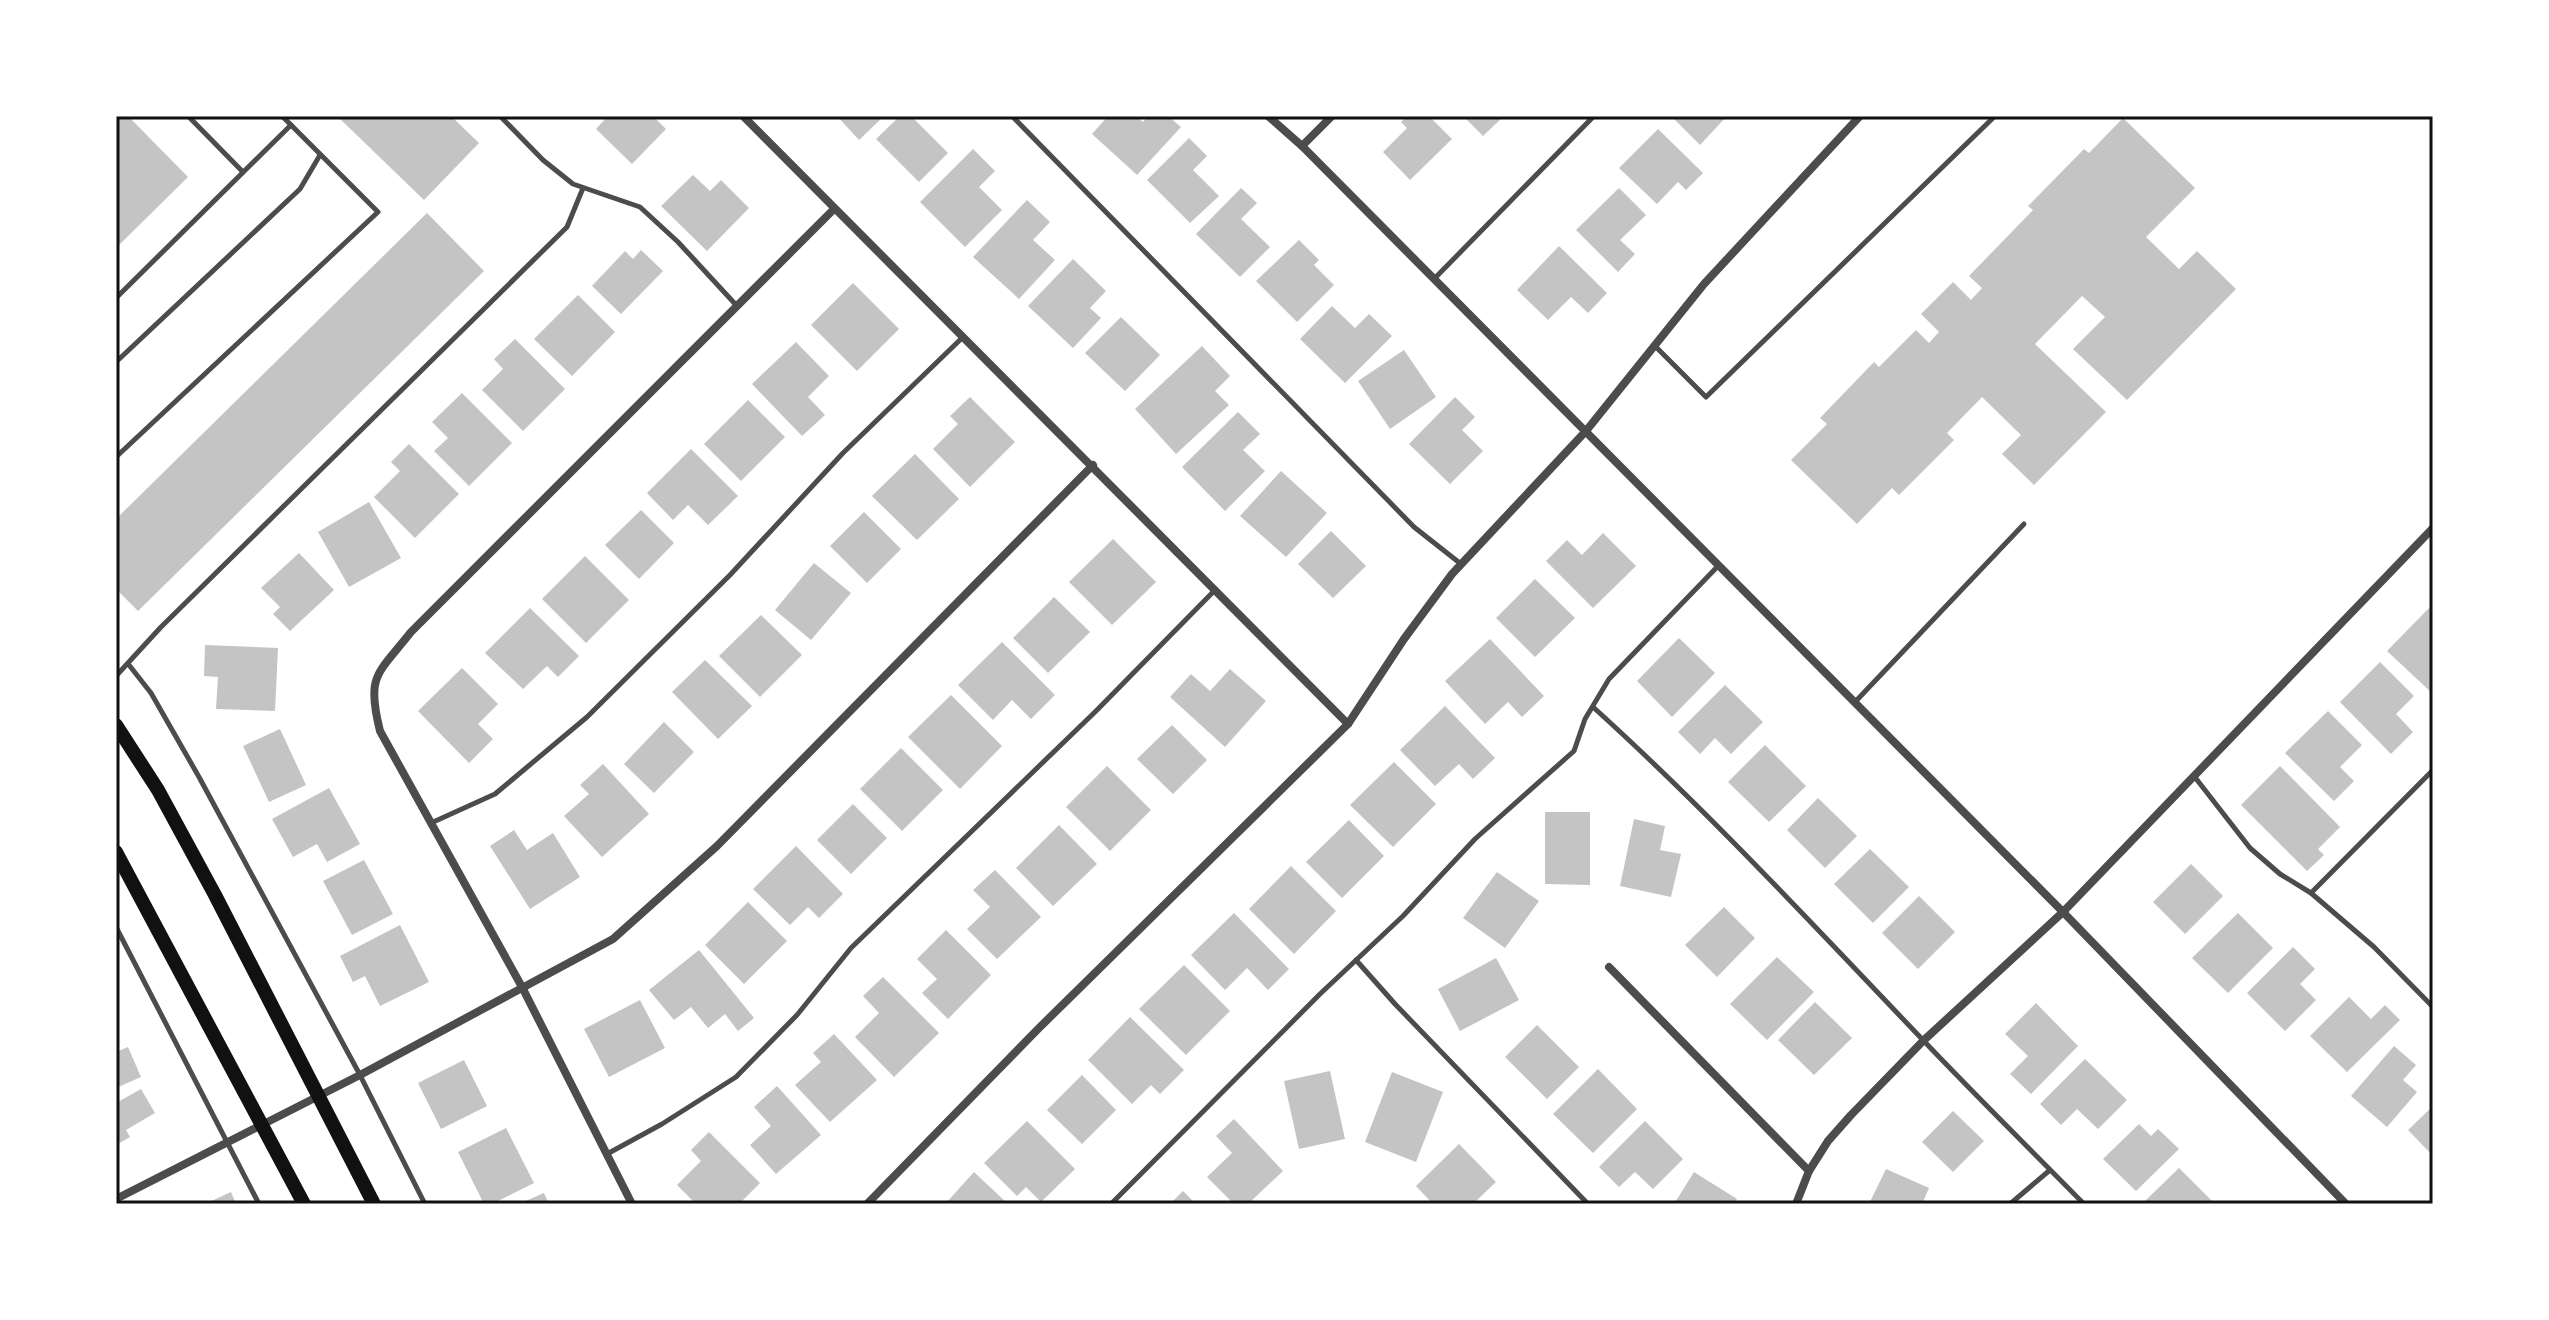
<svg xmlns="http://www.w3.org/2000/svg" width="2549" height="1320" viewBox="0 0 2549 1320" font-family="Karla,sans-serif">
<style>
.building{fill:#c4c4c4}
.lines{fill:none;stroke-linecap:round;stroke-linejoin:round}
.service{stroke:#4c4c4c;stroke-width:5}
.minor{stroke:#4c4c4c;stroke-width:8}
.secondary{stroke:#111;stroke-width:14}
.neatline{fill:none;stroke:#111;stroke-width:3}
</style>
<rect width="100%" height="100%" fill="#fff"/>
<g class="building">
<path d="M116,116H128L188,177L116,248Z"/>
<path d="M337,116H451L479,143L424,200Z"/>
<path d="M608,116H653L666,129L632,164L596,129Z"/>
<path d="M837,116H884L859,140Z"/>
<path d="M900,116H911L948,153L919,182L876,139Z"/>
<path d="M1108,116H1136L1143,122L1148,116H1168L1181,127L1137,175L1092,134Z"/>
<path d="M1407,116H1429L1452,139L1410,180L1383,152L1407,128L1401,122Z"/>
<path d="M1463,116H1504L1483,136Z"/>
<path d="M1671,116H1727L1700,145Z"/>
<path d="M2123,118L2195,188L2146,237L2179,269L2197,251L2236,289L2127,400L2073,349L2105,317L2082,296L2035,344L2106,412L2034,485L2002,454L2021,435L1982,397L1947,433L1954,440L1899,495L1892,488L1857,524L1791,460L1827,424L1820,418L1874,362L1879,367L1916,330L1929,343L1939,332L1921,314L1953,282L1971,300L1982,288L1969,276L2033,210L2028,206L2084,149L2089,153Z"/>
<path d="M1658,129L1703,173L1686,190L1678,182L1657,204L1619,168Z"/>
<path d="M1189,138L1207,156L1193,170L1219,196L1190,223L1147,180Z"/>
<path d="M973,149L995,171L979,187L1002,210L965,247L920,202Z"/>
<path d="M693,175L710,191L721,180L749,208L707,251L661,206Z"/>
<path d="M1241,188L1257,203L1241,219L1270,247L1240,277L1196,234Z"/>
<path d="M1619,188L1646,215L1620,240L1635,254L1618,272L1576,230Z"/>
<path d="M1027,200L1050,222L1033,240L1055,260L1019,299L973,257Z"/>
<path d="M427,213L484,271L138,611L116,589V519Z"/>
<path d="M1299,240L1319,260L1314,265L1334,285L1297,322L1256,281Z"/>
<path d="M1559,246L1607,293L1588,313L1571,297L1548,320L1517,290Z"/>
<path d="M641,250L663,271L621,314L592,286L625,251L633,259Z"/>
<path d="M1073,259L1106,291L1090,308L1101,318L1073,348L1028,306Z"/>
<path d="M853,283L899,329L857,371L811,325Z"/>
<path d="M578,295L615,332L572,376L534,339Z"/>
<path d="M1332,306L1355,328L1369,314L1392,336L1345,383L1300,339Z"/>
<path d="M1121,317L1160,355L1125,391L1085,353Z"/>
<path d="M515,339L565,389L523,431L482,390L503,369L494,359Z"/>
<path d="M796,342L829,376L808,397L825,415L802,436L752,384Z"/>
<path d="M1202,346L1230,376L1215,391L1229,405L1176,454L1135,409Z"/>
<path d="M1404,350L1436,397L1390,429L1358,381Z"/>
<path d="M462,393L512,443L469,486L434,451L448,438L432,422Z"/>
<path d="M970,397L1015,442L970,487L933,449L958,424L950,416Z"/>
<path d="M1455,397L1475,417L1462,430L1483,451L1450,484L1409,444Z"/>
<path d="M748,400L785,437L741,481L704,444Z"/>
<path d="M1238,412L1260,434L1243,450L1265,471L1225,511L1182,467Z"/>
<path d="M409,444L459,494L415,538L374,497L400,471L391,462Z"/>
<path d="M691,449L738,496L708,525L688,505L673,520L647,493Z"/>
<path d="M915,454L959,499L917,540L872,496Z"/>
<path d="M1281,471L1327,513L1286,557L1240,516Z"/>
<path d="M369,502L401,558L349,587L318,532Z"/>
<path d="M641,510L674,543L639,579L605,545Z"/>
<path d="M864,512L901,549L867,583L830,546Z"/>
<path d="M1331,531L1366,566L1333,598L1298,564Z"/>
<path d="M1603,533L1636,566L1593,608L1546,561L1567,540L1582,555Z"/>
<path d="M1113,539L1156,582L1112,625L1069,582Z"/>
<path d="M299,553L334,590L290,631L273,614L280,607L261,588Z"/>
<path d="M585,556L629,600L586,643L542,599Z"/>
<path d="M814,563L851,593L811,640L775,610Z"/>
<path d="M1535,579L1575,618L1535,657L1496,618Z"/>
<path d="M1054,597L1090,632L1048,673L1013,638Z"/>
<path d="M530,608L579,656L558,677L547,666L523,689L485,653Z"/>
<path d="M2429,608L2433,612V694L2387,651Z"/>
<path d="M761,615L802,655L760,697L719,656Z"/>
<path d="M1679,638L1715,673L1672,717L1637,681Z"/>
<path d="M1490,639L1544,696L1522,717L1508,702L1485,724L1445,681Z"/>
<path d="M1002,642L1055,695L1031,719L1012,700L993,720L958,685Z"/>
<path d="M205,645L278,648L275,711L216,709L218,677L204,676Z"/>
<path d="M705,660L752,706L718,739L672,692Z"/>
<path d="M2380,662L2414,696L2396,714L2413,732L2391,754L2340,702Z"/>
<path d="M462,668L498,704L478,724L493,739L469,763L418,711Z"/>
<path d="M1230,669L1266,701L1225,747L1170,697L1191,674L1210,691Z"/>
<path d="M1725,685L1763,722L1731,754L1715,738L1700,754L1678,732Z"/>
<path d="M951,695L1002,746L960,789L908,737Z"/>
<path d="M1445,706L1495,758L1473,779L1459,764L1435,786L1400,750Z"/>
<path d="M2328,711L2362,745L2340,767L2354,781L2334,801L2285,753Z"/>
<path d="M664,722L694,752L654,793L624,764Z"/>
<path d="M1172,725L1207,760L1173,794L1137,759Z"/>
<path d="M280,729L306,785L269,802L243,746Z"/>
<path d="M1765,745L1806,786L1769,822L1728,782Z"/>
<path d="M901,748L943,790L902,831L860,789Z"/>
<path d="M1394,762L1436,804L1393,847L1350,805Z"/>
<path d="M603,764L649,814L602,857L564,816L589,794L580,785Z"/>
<path d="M1107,766L1151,810L1110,851L1066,807Z"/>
<path d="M2280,766L2340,827L2318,849L2324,855L2307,871L2241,805Z"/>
<path d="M329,788L360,844L327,862L317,844L293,857L272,819Z"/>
<path d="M1818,798L1857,836L1825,868L1787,830Z"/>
<path d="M853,804L887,838L851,874L817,840Z"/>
<path d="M1545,812H1590V885L1545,884Z"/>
<path d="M1634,819L1665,826L1660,850L1681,854L1671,897L1620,886Z"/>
<path d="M1349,820L1384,856L1342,898L1306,862Z"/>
<path d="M1059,825L1097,864L1053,906L1016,868Z"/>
<path d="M514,830L527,850L553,833L580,877L530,909L490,846Z"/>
<path d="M796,846L843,894L819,918L808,907L790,925L753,889Z"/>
<path d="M1870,849L1909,887L1873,923L1834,884Z"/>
<path d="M364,860L393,914L352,935L323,881Z"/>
<path d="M2191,864L2223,896L2185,934L2153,902Z"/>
<path d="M1291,866L1336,911L1294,954L1249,909Z"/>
<path d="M995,870L1041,917L997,959L967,929L990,907L973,890Z"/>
<path d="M1497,872L1539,901L1505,948L1463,918Z"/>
<path d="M1919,896L1955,932L1918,969L1882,933Z"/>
<path d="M748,902L787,941L744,984L705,945Z"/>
<path d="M1724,907L1755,938L1717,977L1685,945Z"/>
<path d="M1234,913L1289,969L1268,990L1247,968L1225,990L1191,955Z"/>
<path d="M2238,913L2273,948L2228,993L2192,958Z"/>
<path d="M400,925L429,982L380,1006L365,976L353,982L340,956Z"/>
<path d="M946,930L991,975L948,1019L922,993L937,979L917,959Z"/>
<path d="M2293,947L2315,969L2300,984L2316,1000L2285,1031L2247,993Z"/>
<path d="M699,950L754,1018L738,1031L725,1014L708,1028L691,1007L674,1020L649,990Z"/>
<path d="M1777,957L1814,992L1767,1040L1730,1004Z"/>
<path d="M1496,958L1519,1000L1460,1031L1438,989Z"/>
<path d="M1184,965L1230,1011L1186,1055L1139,1009Z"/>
<path d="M883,977L939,1033L894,1077L855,1037L879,1013L863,996Z"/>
<path d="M2349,997L2371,1019L2385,1005L2400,1020L2347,1072L2310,1036Z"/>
<path d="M640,1000L665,1048L609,1077L584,1029Z"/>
<path d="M1815,1002L1852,1038L1814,1075L1778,1040Z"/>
<path d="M2036,1003L2078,1046L2031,1094L2010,1074L2028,1056L2005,1034Z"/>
<path d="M1130,1017L1184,1070L1160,1094L1151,1085L1132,1104L1088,1060Z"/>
<path d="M1537,1025L1579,1067L1547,1099L1505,1057Z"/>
<path d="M834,1034L877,1080L830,1122L795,1085L821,1062L813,1053Z"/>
<path d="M2394,1046L2416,1065L2403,1080L2417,1092L2387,1127L2351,1096Z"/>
<path d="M128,1047L141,1077L116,1088V1052Z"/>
<path d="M2085,1059L2127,1100L2098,1129L2077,1109L2061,1125L2040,1104Z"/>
<path d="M464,1060L487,1106L441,1129L418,1083Z"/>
<path d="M1598,1069L1637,1109L1593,1153L1553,1114Z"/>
<path d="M1330,1071L1345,1139L1299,1149L1284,1081Z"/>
<path d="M1392,1072L1443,1092L1416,1162L1365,1142Z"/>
<path d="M1082,1075L1116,1110L1082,1144L1047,1110Z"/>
<path d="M777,1086L821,1135L776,1174L750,1145L771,1126L754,1107Z"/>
<path d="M141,1089L155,1113L126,1130L130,1137L116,1145V1103Z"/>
<path d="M2433,1106V1156L2408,1130Z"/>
<path d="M1953,1111L1984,1141L1953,1172L1922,1142Z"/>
<path d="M1234,1119L1283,1171L1248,1204H1234L1207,1177L1232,1153L1216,1136Z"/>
<path d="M1027,1121L1075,1169L1041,1202L1026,1187L1017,1196L984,1163Z"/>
<path d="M1645,1121L1683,1159L1653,1189L1635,1172L1619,1187L1599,1167Z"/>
<path d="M2139,1124L2151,1136L2158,1129L2179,1149L2136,1191L2103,1159Z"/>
<path d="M506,1128L534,1183L492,1204H484L458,1152Z"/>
<path d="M709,1132L760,1183L739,1204H696L677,1185L701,1161L691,1150Z"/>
<path d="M1459,1144L1496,1182L1473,1204H1433L1416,1186Z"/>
<path d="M2179,1168L2215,1204H2148L2145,1201Z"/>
<path d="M1886,1169L1929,1188L1922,1204H1869Z"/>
<path d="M974,1172L1008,1204H945Z"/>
<path d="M1694,1172L1737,1199L1734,1204H1674Z"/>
<path d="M1183,1191L1196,1204H1170Z"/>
<path d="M231,1192L236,1204H205Z"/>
<path d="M544,1193L549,1204H519Z"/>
</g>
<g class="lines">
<g class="service">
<path d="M188,116L243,172"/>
<path d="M500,116L543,160L573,184L640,207L678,242L737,306"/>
<path d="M1012,116L1414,527L1461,564"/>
<path d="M1434,279L1594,116"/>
<path d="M116,298L291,125L282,116"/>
<path d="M1655,346L1706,397L1995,116"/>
<path d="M116,362L300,189L320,155"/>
<path d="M116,457L378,212L291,125"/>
<path d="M129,665L151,693L199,777L360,1075L425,1204"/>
<path d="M116,676L161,627L567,227L583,188"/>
<path d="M1855,702L2024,524"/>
<path d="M1593,707C1708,811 1814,926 1922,1039C1975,1095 2030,1149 2084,1204"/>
<path d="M2194,776L2250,848L2280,874L2311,893L2374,947L2433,1007"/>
<path d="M431,823L495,794L587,717L730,575L843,453L963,337"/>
<path d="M2311,893L2433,770"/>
<path d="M116,927L259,1204"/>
<path d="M1356,960L1395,1004L1588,1204"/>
<path d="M607,1154L662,1124L736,1077L797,1015L851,948L1096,711L1215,590"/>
<path d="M1111,1204L1320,994L1403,916L1475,839L1574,751L1585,719L1609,679L1719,565"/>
<path d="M2010,1204L2050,1170"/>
</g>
<g class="minor">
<path d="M743,116L1348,724"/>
<path d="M1268,116L1302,146L2063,912L2346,1204"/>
<path d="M1302,146L1332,116"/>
<path d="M1609,967L1809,1171"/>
<path d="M116,1199L360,1075L613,939L717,846L1093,465"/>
<path d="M632,1204L522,987L380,731C366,675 377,675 411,632L833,210"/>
<path d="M867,1204L1039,1028L1348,724L1404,639L1452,574L1586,431L1704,284L1860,116"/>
<path d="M1796,1204L1809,1171L1828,1141L1851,1115L1923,1041L2063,912L2433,528"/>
</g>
<g class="secondary">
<path d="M116,725L158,790L215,895L374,1204"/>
<path d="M116,852L304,1204"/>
</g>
</g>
<rect width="2549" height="1320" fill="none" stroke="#ffffff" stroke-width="236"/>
<rect x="118" y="118" width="2313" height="1084" class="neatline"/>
</svg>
